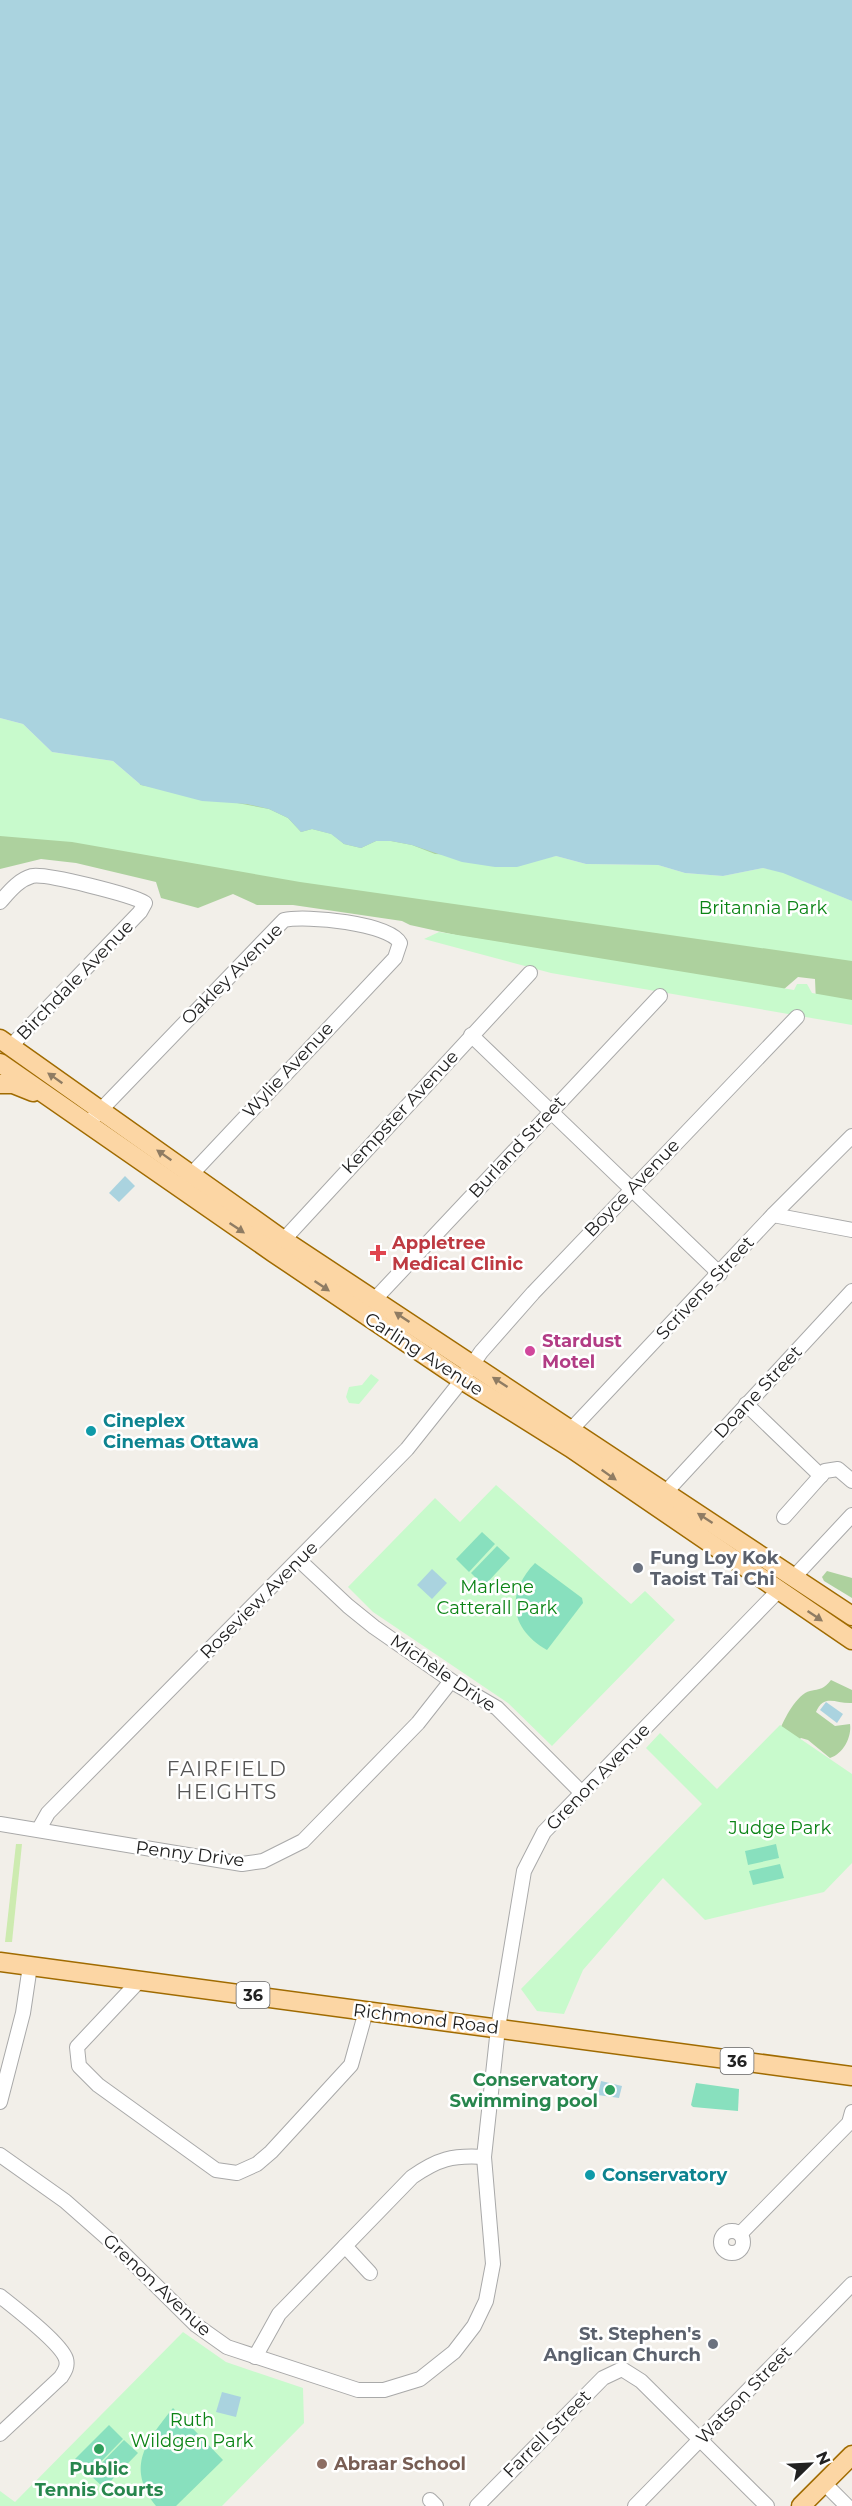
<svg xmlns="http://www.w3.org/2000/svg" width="852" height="2506" viewBox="0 0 852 2506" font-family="Montserrat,sans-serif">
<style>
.grass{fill:#cdebb0}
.forest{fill:#add19e}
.park{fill:#c8facc}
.pitch{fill:#88e0be}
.water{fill:#aad3df}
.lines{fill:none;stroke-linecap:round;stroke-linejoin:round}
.minor-casing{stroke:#a9a9a9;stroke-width:16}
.major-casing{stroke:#a06b00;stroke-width:21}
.minor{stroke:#fff;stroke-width:14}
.major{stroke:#fcd6a4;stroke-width:18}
.oneway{fill:#8f7c63}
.health-dot{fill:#e0444e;stroke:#fff;stroke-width:2}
.hotel-dot{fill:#d1479c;stroke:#fff;stroke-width:2}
.culture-dot{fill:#0f9aa8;stroke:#fff;stroke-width:2}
.worship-dot{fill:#6b7280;stroke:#fff;stroke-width:2}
.leisure-dot{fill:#2e9e5b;stroke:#fff;stroke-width:2}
.education-dot{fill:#8d6e63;stroke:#fff;stroke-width:2}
.labels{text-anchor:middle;stroke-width:5;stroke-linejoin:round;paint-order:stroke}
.shield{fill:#fff;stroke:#646464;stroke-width:1.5}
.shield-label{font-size:16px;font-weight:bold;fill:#222}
.park-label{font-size:18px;fill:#0c8416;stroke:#fff}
.street-label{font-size:18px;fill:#222;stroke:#fff}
.health-label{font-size:18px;font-weight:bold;fill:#be3a42;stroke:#fff;text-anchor:start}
.hotel-label{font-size:18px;font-weight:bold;fill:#b23c85;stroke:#fff;text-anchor:start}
.culture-label{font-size:18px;font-weight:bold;fill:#0d838f;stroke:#fff;text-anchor:start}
.worship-label{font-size:18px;font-weight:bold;fill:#5b616d;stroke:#fff;text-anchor:start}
.leisure-label{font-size:18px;font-weight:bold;fill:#27864d;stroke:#fff;text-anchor:end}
.education-label{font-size:18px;font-weight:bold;fill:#785e54;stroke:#fff;text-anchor:start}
.neighbourhood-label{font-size:20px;letter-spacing:1.5px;fill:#555;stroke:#fff}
</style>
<rect width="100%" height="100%" fill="#f2efe9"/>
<path class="grass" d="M16,1844H22L12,1942H5Z"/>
<g class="forest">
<path d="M0,758L852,915V1006L816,1003L815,979L798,977L783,990L460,936L410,925L402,921L293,905H257L233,894L198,908L161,898L156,882L76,863L41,859L0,869Z"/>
<path d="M827,1571L852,1578V1598L824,1581L822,1577Z"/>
<path d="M831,1680L852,1690V1703C836,1704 824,1693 816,1712L835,1726L850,1724C852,1737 843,1754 830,1758L808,1740L801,1738L796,1742L780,1730C784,1719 797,1694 810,1691C820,1689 824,1689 831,1680Z"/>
</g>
<g class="park">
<path d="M0,718L23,724L52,752L113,761L141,785L269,809L288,818L301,832L312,829L332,834L344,844L361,848L376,841H391L412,845L435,854L539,859L556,856L586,864L658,865L685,873L723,876L763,868L783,872L852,901V961L300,882L72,842L0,836Z"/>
<path d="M439,932L794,990L797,984H807L812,993L852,1000V1025L551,973L424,939Z"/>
<path d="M371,1374L379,1380L359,1404L349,1403L346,1397L349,1387L362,1385Z"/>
<path d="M496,1485L631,1604L645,1591L675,1620L552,1746L508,1703L373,1612L348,1587L435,1498L460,1522Z"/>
<path d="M780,1725L852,1774V1863L824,1892L705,1920L663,1878L583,1970L564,2014L537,2011L521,1989L702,1804L646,1748L660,1733L717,1789Z"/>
<path d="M183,2332L226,2362L303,2388L304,2423L222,2506H0V2491L15,2502Z"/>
</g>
<g class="pitch">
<path d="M482,1532L495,1544L469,1572L456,1559Z"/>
<path d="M497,1546L510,1558L484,1586L471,1573Z"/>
<path d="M535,1563L582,1598L583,1603L547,1650C510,1629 505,1594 535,1563Z"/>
<path d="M776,1844L779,1858L748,1865L745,1851Z"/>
<path d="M780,1864L784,1878L753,1885L749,1871Z"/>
<path d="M696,2083L739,2089L738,2111L693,2107L691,2105Z"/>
<path d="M173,2408L223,2460L176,2506H156C125,2466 147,2441 173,2408Z"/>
<path d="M109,2425L123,2439L89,2474L75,2459Z"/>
<path d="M124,2440L138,2453L104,2488L90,2475Z"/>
</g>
<g class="water">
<path d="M0,0H852V901L783,873L763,868L723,876L685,873L658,865L586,864L556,856L517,867H495L462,862L412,845L391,841H376L361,848L344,844L331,834L312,829L301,832L288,818L269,809L247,804L202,801L141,785L113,761L52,752L23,724L0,718Z"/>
<path d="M125,1176L135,1186L119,1202L109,1193Z"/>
<path d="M432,1569L447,1583L432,1599L417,1585Z"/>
<path d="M826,1702L843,1714L837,1723L820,1710Z"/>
<path d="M601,2081L622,2086L619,2098L598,2095Z"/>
<path d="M222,2392L241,2397L236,2417L216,2412Z"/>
</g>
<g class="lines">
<defs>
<g id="minor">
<path d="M0,902C9,892 18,880 32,876C46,873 132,895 145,903L140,912L10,1047"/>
<path d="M471,1035L720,1274"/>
<path d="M94,1117L284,920C306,915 389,923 400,943L395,958L186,1180"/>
<path d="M773,1215L852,1230"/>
<path d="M277,1247L530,973"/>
<path d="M375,1299L660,996"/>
<path d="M746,1404L821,1476"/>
<path d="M566,1435L773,1215L852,1136"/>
<path d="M665,1493L852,1291"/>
<path d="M784,1517L825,1471L838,1469L852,1481"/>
<path d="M299,1560L348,1606L374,1627L456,1684L497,1708L581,1792"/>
<path d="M795,1576L852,1515"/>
<path d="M0,1824L242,1864L263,1861L303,1841L418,1723L451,1681"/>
<path d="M39,1829L48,1813L407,1449L462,1380L481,1352L533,1293L797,1017"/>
<path d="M140,1980L77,2047L79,2066L98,2085L216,2170L237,2173L257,2164L271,2152L351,2065L366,2011"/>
<path d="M0,2102L23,2013L30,1966"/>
<path d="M0,2155L65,2201L115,2245L196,2325L227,2347L358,2390H384L420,2379L454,2352L474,2326L486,2301L493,2264L484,2157L498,2028L524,1871L544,1832L778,1591"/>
<circle cx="732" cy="2242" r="11"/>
<path d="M740,2234L849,2123L852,2112"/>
<path d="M345,2246L370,2273"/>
<path d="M0,2296C15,2308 61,2343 66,2359C68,2366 65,2371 61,2377L0,2434"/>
<path d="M255,2357L279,2314L412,2177C438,2159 452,2155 484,2157"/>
<path d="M824,2483L847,2506"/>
<path d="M430,2500L436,2506"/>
<path d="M477,2506L603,2378L622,2369L641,2381L767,2506"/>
<path d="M635,2506L852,2284"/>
</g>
<g id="major">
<path d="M0,1039L282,1239L852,1616"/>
<path d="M0,1063L274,1253L462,1380L571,1448L852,1640"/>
<path d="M0,1084H13L33,1092"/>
<path d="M0,1962L852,2076"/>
<path d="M801,2506L852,2455"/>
</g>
</defs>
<use href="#minor" class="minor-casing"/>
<use href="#major" class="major-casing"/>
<use href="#minor" class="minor"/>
<use href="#major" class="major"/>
</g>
<defs><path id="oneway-solid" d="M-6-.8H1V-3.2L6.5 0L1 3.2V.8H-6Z" transform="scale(1.5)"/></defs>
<g class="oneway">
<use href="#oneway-solid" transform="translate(55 1078) rotate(-145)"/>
<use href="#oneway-solid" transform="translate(164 1155) rotate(-145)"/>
<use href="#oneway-solid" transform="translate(237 1228) rotate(34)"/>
<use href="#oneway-solid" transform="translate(322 1286) rotate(34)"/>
<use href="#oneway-solid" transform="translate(402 1317) rotate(-146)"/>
<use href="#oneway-solid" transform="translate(500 1382) rotate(-147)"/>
<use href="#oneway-solid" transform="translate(609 1475) rotate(35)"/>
<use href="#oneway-solid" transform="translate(705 1518) rotate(-147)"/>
<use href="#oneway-solid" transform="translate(815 1616) rotate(34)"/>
</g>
<path class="health-dot" d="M375 1244h6v6h6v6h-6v6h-6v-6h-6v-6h6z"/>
<circle class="hotel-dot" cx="530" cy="1351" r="6"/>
<g class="culture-dot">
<circle cx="91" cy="1431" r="6"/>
<circle cx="590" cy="2175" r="6"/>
</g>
<g class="worship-dot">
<circle cx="638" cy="1568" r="6"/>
<circle cx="713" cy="2344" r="6"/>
</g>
<g class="leisure-dot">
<circle cx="610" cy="2090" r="6"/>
<circle cx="99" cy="2449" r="6"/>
</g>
<circle class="education-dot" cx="322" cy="2464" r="6"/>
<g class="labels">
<g class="shield">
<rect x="236.5" y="1982" width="33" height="26" rx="4.5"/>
<rect x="720.5" y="2048" width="33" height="26" rx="4.5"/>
</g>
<g class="shield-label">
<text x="253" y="2001">36</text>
<text x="737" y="2067">36</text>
</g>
<g class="park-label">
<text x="763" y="914">Britannia Park</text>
<text x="497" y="1593">Marlene<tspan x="497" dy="21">Catterall Park</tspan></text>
<text x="780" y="1834">Judge Park</text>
<text x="192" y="2426">Ruth<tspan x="192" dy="21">Wildgen Park</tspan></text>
</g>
<g class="street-label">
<text transform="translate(232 974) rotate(-45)" y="6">Oakley Avenue</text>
<text transform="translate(75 980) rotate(-46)" y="6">Birchdale Avenue</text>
<text transform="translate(288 1070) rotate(-47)" y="6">Wylie Avenue</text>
<text transform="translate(400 1112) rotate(-47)" y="6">Kempster Avenue</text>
<text transform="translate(517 1147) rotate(-47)" y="6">Burland Street</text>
<text transform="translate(632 1188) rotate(-46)" y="6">Boyce Avenue</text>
<text transform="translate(705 1288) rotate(-47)" y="6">Scrivens Street</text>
<text transform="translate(424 1354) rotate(33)" y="6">Carling Avenue</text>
<text transform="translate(758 1392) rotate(-47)" y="6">Doane Street</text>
<text transform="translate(259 1600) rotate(-45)" y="6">Roseview Avenue</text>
<text transform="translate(443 1673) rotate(34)" y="6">Michèle Drive</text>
<text transform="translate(598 1777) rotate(-46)" y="6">Grenon Avenue</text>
<text transform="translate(190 1854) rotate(7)" y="6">Penny Drive</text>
<text transform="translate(426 2019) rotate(7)" y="6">Richmond Road</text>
<text transform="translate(157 2285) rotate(43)" y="6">Grenon Avenue</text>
<text transform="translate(744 2395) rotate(-46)" y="6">Watson Street</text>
<text transform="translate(547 2434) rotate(-45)" y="6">Farrell Street</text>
</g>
<g class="health-label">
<text x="392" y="1249">Appletree<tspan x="392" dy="21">Medical Clinic</tspan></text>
</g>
<g class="hotel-label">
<text x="542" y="1347">Stardust<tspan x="542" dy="21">Motel</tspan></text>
</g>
<g class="culture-label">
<text x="103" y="1427">Cineplex<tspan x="103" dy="21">Cinemas Ottawa</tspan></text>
<text x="602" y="2181">Conservatory</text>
</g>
<g class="worship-label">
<text x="650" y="1564">Fung Loy Kok<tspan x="650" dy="21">Taoist Tai Chi</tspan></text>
<text x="701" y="2340" text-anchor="end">St. Stephen's<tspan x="701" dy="21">Anglican Church</tspan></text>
</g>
<g class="leisure-label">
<text x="598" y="2086">Conservatory<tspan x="598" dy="21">Swimming pool</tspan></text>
<text x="99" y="2475" text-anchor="middle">Public<tspan x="99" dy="21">Tennis Courts</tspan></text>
</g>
<g class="education-label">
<text x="334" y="2470">Abraar School</text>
</g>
<g class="neighbourhood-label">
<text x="227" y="1776">FAIRFIELD<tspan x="227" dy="23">HEIGHTS</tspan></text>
</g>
</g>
<g transform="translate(810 2464) rotate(66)" stroke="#ffffff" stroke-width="4.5" paint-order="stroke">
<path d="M0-4.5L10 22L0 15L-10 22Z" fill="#222222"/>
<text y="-9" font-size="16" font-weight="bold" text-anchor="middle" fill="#222222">N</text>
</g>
</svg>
